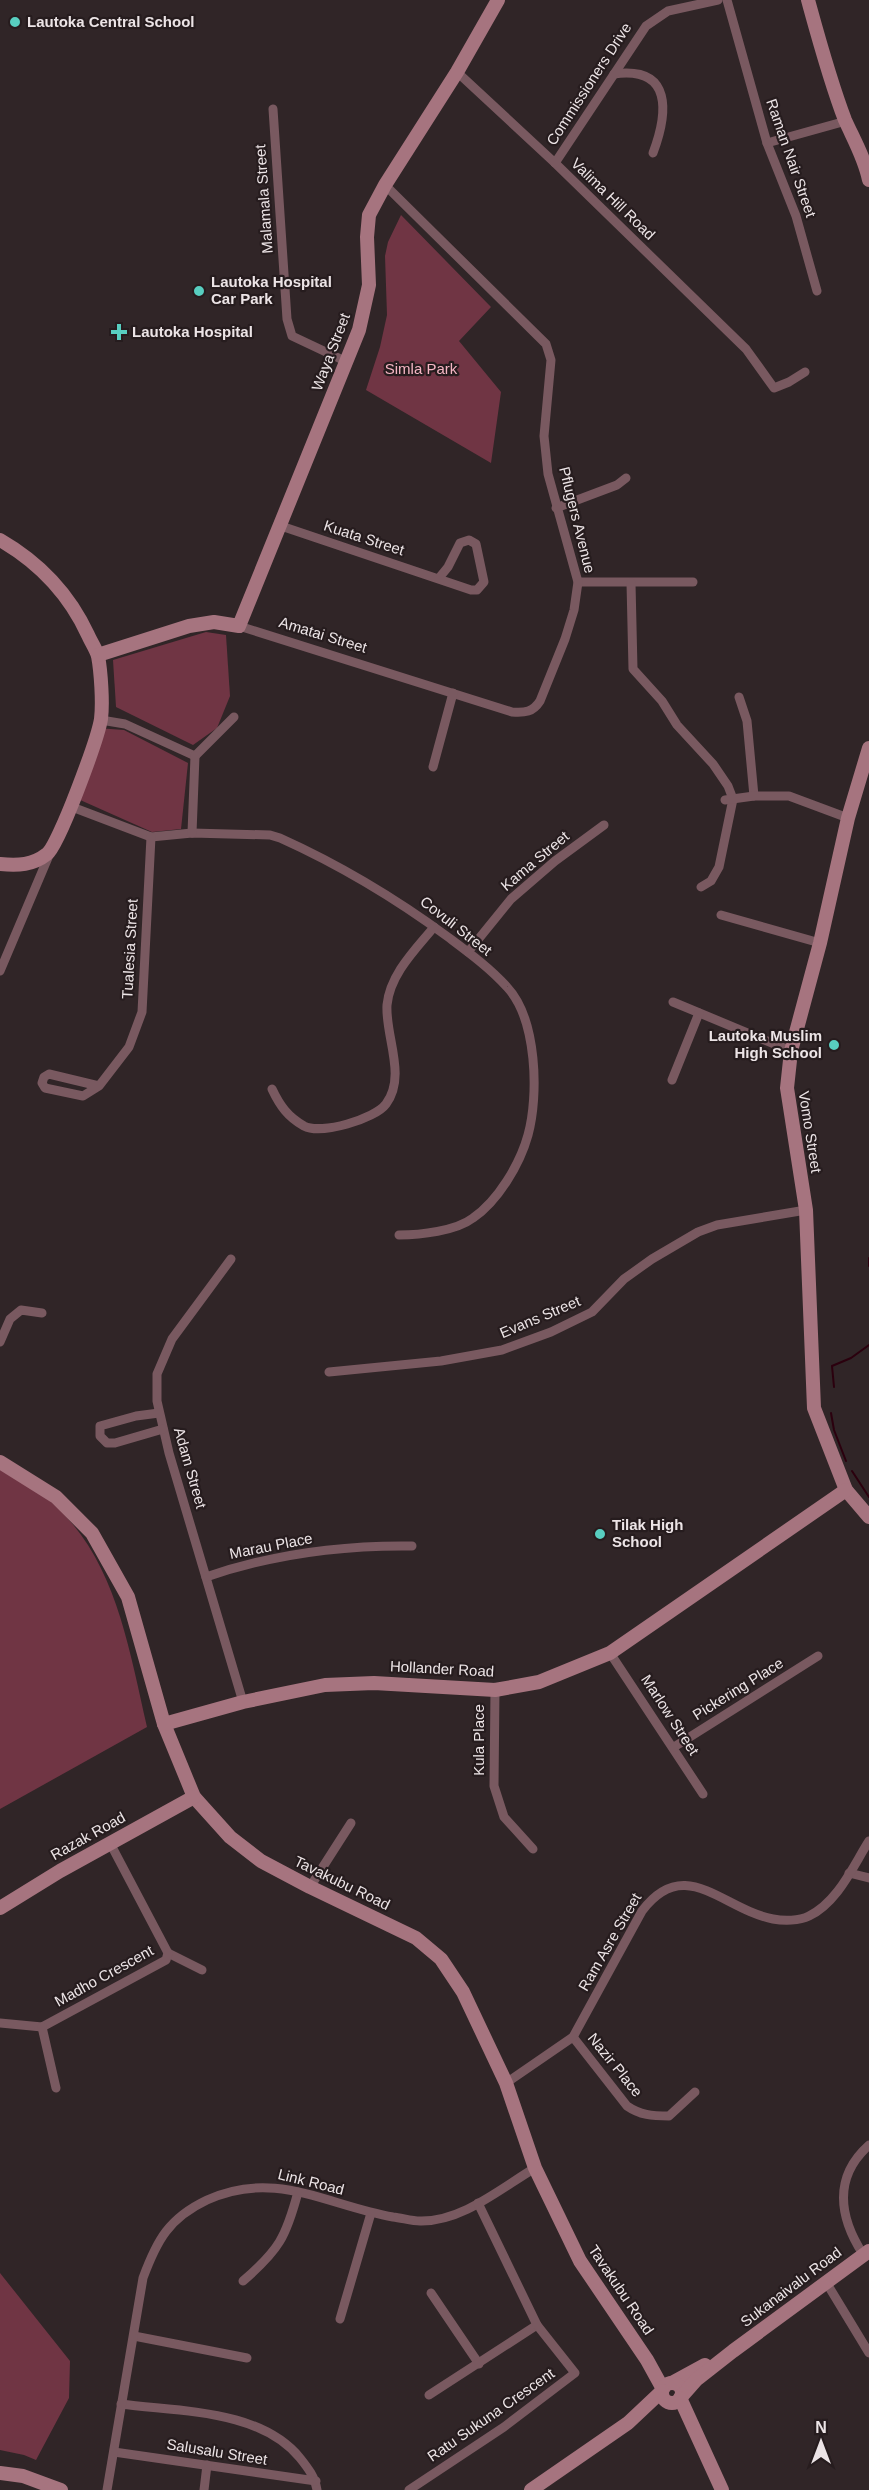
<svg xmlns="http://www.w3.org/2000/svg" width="869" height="2490" viewBox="0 0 869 2490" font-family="Arial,sans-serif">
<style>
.green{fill:#703544}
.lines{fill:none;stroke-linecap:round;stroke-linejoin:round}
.stream{stroke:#2b000e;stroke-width:2}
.minor{stroke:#795960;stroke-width:9}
.secondary{stroke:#a6747f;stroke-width:14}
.poi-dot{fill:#58cec0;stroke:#261c1e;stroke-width:2}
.labels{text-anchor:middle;stroke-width:4.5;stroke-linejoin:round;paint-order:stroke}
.poi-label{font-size:15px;font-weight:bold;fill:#ece4e6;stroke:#261c1e;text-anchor:start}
.street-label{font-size:15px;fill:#ece4e6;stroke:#261c1e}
.park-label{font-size:15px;fill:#f5b6c4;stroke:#261c1e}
</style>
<rect width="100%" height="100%" fill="#302527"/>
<g class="green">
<path d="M401,215L491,307L459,341L501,392L491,463L366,390L380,347L387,315L385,256L388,242Z"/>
<path d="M206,632L226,635L230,696L217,728L193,745L116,707L113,660Z"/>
<path d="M97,728L124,730L188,763L181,829L152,832L69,795Z"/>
<path d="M0,1468C109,1521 123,1621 147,1727L0,1809Z"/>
<path d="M0,2273L70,2361L69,2398L36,2460L24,2455L0,2450Z"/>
</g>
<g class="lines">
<g class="stream">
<path d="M869,1258V1266"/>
<path d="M834,1387L832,1366L851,1358L869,1345"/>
<path d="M831,1413L834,1430L846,1461"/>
<path d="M852,1471L869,1497"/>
</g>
<g class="minor">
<path d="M727,0L767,143L796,216L817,291"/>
<path d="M457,72L555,163L746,349L774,388L789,382L805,372"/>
<path d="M614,74C673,66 668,113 653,153"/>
<path d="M273,109L287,319L292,336L345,361"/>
<path d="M767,143L846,121"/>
<path d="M555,163L646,26L668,11L718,0"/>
<path d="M556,508L617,485L626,478"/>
<path d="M281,526L471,590H477L484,582L476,544L469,540L460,543L448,567L439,578"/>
<path d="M578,582H693"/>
<path d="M631,583L633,669L662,701L677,725L713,764L728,786L733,799L719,867L711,881L701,887"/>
<path d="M239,626L512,712C525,713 533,712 540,701L565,639L574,610L578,582L548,474L544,436L551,360L546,344L385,185"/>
<path d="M739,697L747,721L754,796"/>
<path d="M101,720L125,724L195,756"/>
<path d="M195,756L234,717"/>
<path d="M433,767L453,693"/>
<path d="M725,800L754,796H789L848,818"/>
<path d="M72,807L151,837L192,833L270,835L280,838C340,865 395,898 448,937C468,952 490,968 507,987C537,1019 539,1095 528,1135C520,1164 498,1201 473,1218C456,1231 420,1235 399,1235"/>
<path d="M192,833L195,756"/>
<path d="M721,915L820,943"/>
<path d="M468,952L511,899L555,861L604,825"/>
<path d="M0,971L50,853"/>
<path d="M673,1002L791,1051"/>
<path d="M672,1080L699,1013"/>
<path d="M99,1086L49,1074L44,1077L42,1083L45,1088L83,1096L99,1086L129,1047L142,1012L151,837"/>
<path d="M272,1089C280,1106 288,1117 304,1126C321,1135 375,1119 386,1104C407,1076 385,1036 387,1005C390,974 416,949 434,927"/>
<path d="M231,1259L172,1339L157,1374V1401L169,1453L243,1702"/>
<path d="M0,1342L10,1319L21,1310L42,1313"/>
<path d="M329,1372L441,1361L502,1350L551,1332L592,1312L624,1279L652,1259L698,1232L717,1225L806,1210"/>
<path d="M159,1413L136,1416L100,1426V1436L107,1443H115L163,1429"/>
<path d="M206,1577C273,1554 342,1545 412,1546"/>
<path d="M610,1653L703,1794"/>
<path d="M495,1690L494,1786L504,1817L533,1849"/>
<path d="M674,1747L818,1656"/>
<path d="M849,1873L869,1878"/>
<path d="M310,1887L351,1823"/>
<path d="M168,1953L202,1970"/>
<path d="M0,2023L42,2027L166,1960L168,1953L110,1843"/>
<path d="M42,2027L56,2088"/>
<path d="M573,2037L627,2106C640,2115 652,2116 669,2116L695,2092"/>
<path d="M506,2083L573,2037L642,1911C685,1854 722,1909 773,1919C784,1921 799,1921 809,1916C838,1902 853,1866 869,1841"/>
<path d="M863,2254C839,2217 833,2177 869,2145"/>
<path d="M243,2281C279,2250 286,2237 298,2192"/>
<path d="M826,2282L869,2353"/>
<path d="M431,2293L479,2364"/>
<path d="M340,2319L371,2213"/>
<path d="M134,2336L247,2358"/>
<path d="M429,2395L537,2325"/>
<path d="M121,2404C180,2412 260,2409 300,2458C308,2468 315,2477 317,2490"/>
<path d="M114,2452L316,2481"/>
<path d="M107,2490L143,2278C157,2240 169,2218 207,2200C275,2169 326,2205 393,2217C402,2218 412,2221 420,2221C462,2222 501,2188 535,2168"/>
<path d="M204,2490L207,2465"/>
<path d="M409,2490L504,2427L575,2373L537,2325L478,2203"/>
</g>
<g class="secondary">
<path d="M808,0C819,40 830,81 845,120C854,140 865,159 869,180"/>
<path d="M0,540C40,563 69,594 88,635C91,642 96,649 98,656C101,672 103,703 101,719C98,738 59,845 47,854C33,865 18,866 0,864"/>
<path d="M98,655L189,626L214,622L239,626L359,330L369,285L367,237L369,215L385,185L457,72L498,0"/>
<path d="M869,748L848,818L820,943L791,1051L787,1088L806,1210L814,1408L846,1490L869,1517"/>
<path d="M0,1462L56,1497L92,1533L128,1597L164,1724L194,1797L230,1837L261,1861L310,1887L416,1938L441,1959L463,1992L506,2083L535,2168L580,2261L647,2360L663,2389"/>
<path d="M164,1724L243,1702L325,1685L374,1683L495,1690L539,1682L610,1653L846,1490"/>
<path d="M0,1908L60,1871L194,1797"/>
<path d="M672,2383L705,2365"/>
<circle cx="672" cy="2393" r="10"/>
<path d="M681,2397L696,2380L733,2351L869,2251"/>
<path d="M680,2398L722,2490"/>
<path d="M0,2473L23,2476L61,2490"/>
<path d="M531,2490L628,2423L662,2391"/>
</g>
</g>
<g class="poi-dot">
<circle cx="15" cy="22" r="6"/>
<circle cx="199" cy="291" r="6"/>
<path d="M116 323h6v6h6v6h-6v6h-6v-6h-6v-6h6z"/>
<circle cx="834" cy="1045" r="6"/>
<circle cx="600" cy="1534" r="6"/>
</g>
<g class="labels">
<g class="poi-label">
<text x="27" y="27">Lautoka Central School</text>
<text x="211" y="287">Lautoka Hospital<tspan x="211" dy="17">Car Park</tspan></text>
<text x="132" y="337">Lautoka Hospital</text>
<text x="822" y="1041" text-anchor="end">Lautoka Muslim<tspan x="822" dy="17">High School</tspan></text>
<text x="612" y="1530">Tilak High<tspan x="612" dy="17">School</tspan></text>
</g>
<g class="street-label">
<text transform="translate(589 84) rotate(-57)" y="5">Commissioners Drive</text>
<text transform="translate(791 158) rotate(71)" y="5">Raman Nair Street</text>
<text transform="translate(264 199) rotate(-94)" y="5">Malamala Street</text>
<text transform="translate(613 199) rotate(44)" y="5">Valima Hill Road</text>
<text transform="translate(331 352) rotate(-69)" y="5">Waya Street</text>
<text transform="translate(577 520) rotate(76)" y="5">Pflugers Avenue</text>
<text transform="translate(364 538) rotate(18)" y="5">Kuata Street</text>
<text transform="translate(323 635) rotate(17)" y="5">Amatai Street</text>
<text transform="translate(535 861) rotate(-40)" y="5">Kama Street</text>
<text transform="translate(456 926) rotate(38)" y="5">Covuli Street</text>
<text transform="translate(130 949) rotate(-87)" y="5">Tualesia Street</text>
<text transform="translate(810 1132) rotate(81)" y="5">Vomo Street</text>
<text transform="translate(540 1317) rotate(-23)" y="5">Evans Street</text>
<text transform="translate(190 1468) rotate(74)" y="5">Adam Street</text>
<text transform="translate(271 1546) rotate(-11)" y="5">Marau Place</text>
<text transform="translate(442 1669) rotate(3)" y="5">Hollander Road</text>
<text transform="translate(738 1689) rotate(-32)" y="5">Pickering Place</text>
<text transform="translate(670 1715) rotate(57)" y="5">Marlow Street</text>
<text transform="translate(479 1740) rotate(-90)" y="5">Kula Place</text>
<text transform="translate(88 1836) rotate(-29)" y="5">Razak Road</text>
<text transform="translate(342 1883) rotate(26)" y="5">Tavakubu Road</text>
<text transform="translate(610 1942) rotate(-60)" y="5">Ram Asre Street</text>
<text transform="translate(104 1976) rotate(-29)" y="5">Madho Crescent</text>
<text transform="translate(615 2065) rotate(51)" y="5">Nazir Place</text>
<text transform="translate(311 2182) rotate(14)" y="5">Link Road</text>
<text transform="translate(791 2287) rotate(-37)" y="5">Sukanaivalu Road</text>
<text transform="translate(621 2290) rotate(56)" y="5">Tavakubu Road</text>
<text transform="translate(491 2415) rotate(-35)" y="5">Ratu Sukuna Crescent</text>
<text transform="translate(217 2452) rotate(9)" y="5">Salusalu Street</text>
</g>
<g class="park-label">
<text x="421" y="374">Simla Park</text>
</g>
</g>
<g transform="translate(821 2442)" stroke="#261c1e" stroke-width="4.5" paint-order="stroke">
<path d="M0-4.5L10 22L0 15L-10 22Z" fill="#ece4e6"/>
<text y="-9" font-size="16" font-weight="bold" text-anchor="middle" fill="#ece4e6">N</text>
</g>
</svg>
